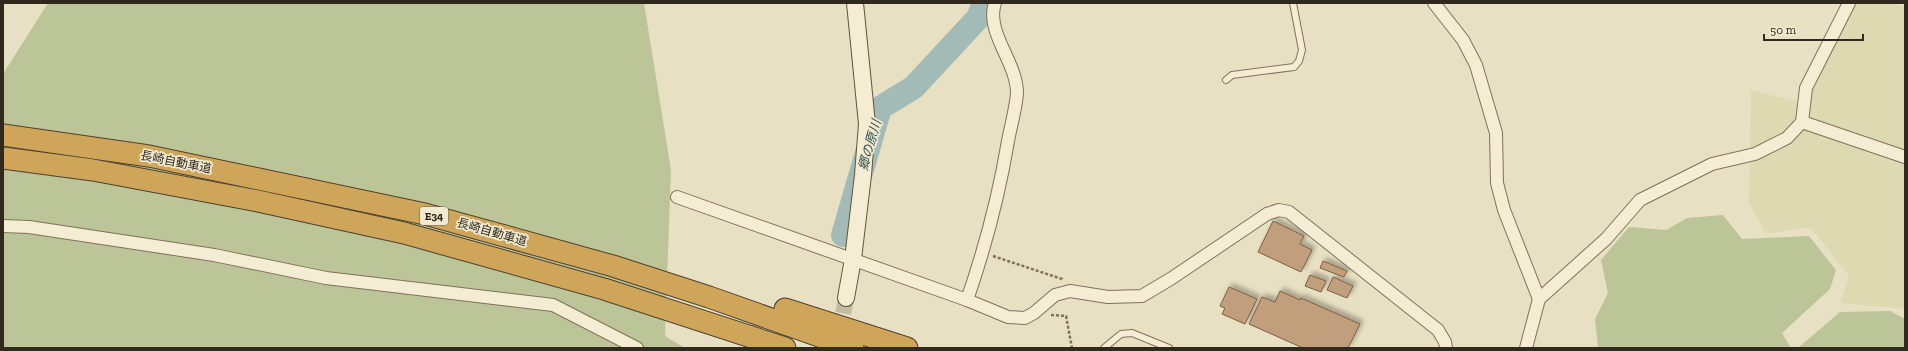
<svg xmlns="http://www.w3.org/2000/svg" width="1908" height="351" viewBox="0 0 1908 351" font-family="'Zilla Slab','Noto Sans JP',serif">
<style>
.farmland{fill:#ddd9b0}
.green{fill:#bcc597}
.lines{fill:none;stroke-linecap:round;stroke-linejoin:round}
.river{stroke:#a3bbb6;stroke-width:24}
.building{fill:#c29f7b;stroke:#7c5e44;filter:url(#shadow)}
.secondary-tunnel{stroke:#c3bba1;stroke-width:16;stroke-dasharray:16 8;stroke-linecap:butt}
.lane-casing{stroke:#80715b;stroke-width:8}
.street-casing{stroke:#80715b;stroke-width:14}
.secondary-casing{stroke:#62533e;stroke-width:18}
.highway-casing{stroke:#4e402f;stroke-width:23}
.path{stroke:#80715b;stroke-width:2.5;stroke-dasharray:3 2;stroke-linecap:butt}
.lane{stroke:#f4edd4;stroke-width:6}
.street{stroke:#f4edd4;stroke-width:12}
.secondary{stroke:#f4edd4;stroke-width:16}
.highway{stroke:#cfa55a;stroke-width:21}
.labels{text-anchor:middle;stroke-width:3.5;stroke-linejoin:round;paint-order:stroke}
.shield{fill:#f1ead0;stroke:#6b6353;stroke-width:1}
.shield-label{font-size:11px;font-weight:bold;fill:#31291e}
.street-label{font-size:12px;fill:#31291e;stroke:#f1ead0}
.water-label{font-size:13px;font-style:italic;fill:#2e4f4f;stroke:#f1ead0}
</style>
<defs>
<filter id="shadow"><feDropShadow dx="3.5" dy="-3.5" stdDeviation="2" flood-color="#0004"/></filter>
</defs>
<rect width="100%" height="100%" fill="#e8e0c2"/>
<path class="farmland" d="M1854,3H1895L1905,8V309L1840,303L1849,276L1810,227L1766,234L1749,203L1751,90L1806,104Z"/>
<g class="green">
<path d="M48,3H644L671,170L665,336L685,348H3V74Z"/>
<path d="M1723,215L1742,239L1809,236L1836,270L1830,289L1782,333L1791,348H1598L1595,319L1608,293L1601,260L1629,227L1666,230L1687,218Z"/>
<path d="M1890,311L1905,319V348H1798L1840,312Z"/>
</g>
<g class="lines">
<path class="river" d="M843,235L880,108L914,87L978,18L984,3"/>
</g>
<g class="building">
<path d="M1273,221L1304,236L1300,244L1312,250L1301,272L1258,252Z"/>
<path d="M1323,261L1347,271L1344,277L1320,268Z"/>
<path d="M1310,275L1326,281L1321,292L1305,286Z"/>
<path d="M1333,277L1353,286L1347,298L1327,290Z"/>
<path d="M1229,287L1257,299L1245,324L1222,314L1225,308L1220,306Z"/>
<path d="M1280,291L1300,300L1301,298L1360,324L1348,348H1303L1249,324L1262,297L1275,302Z"/>
</g>
<g class="lines">
<path class="secondary-tunnel" d="M839,337L846,298"/>
<defs>
<g id="lane">
<path d="M1226,80L1232,75L1294,67L1299,61L1302,50L1293,3"/>
<path d="M1104,348L1121,334L1132,333L1169,348"/>
</g>
<g id="street">
<path d="M1434,3L1463,40L1476,65L1496,133L1497,183L1504,210L1539,299"/>
<path d="M1802,122L1905,157"/>
<path d="M677,197L967,300L1008,317L1025,318L1034,313L1055,295L1070,291L1108,297L1142,296L1172,278L1267,214L1279,210L1289,212L1438,330L1445,342L1446,348"/>
<path d="M3,226L29,227L214,255L326,278L553,305L637,348"/>
<path d="M967,300C985,248 999,195 1008,141C1011,125 1016,108 1017,93C1017,62 985,32 995,3"/>
<path d="M1526,348L1539,299L1606,239L1640,200L1712,164L1755,154L1787,138L1802,122L1806,88L1849,3"/>
</g>
<path id="secondary" d="M846,298L853,259L863,175L867,124L855,3"/>
<g id="highway">
<path d="M3,135L149,156L425,214L613,266L709,297L853,348"/>
<path d="M3,158L93,170L258,201L404,233L604,289L785,348"/>
<path d="M785,309L907,348"/>
</g>
</defs>
<use href="#lane" class="lane-casing"/>
<use href="#street" class="street-casing"/>
<use href="#secondary" class="secondary-casing"/>
<use href="#highway" class="highway-casing"/>
<g class="path">
<path d="M993,256L1062,279L1063,281"/>
<path d="M1051,315L1066,316L1072,348"/>
</g>
<use href="#lane" class="lane"/>
<use href="#street" class="street"/>
<use href="#secondary" class="secondary"/>
<use href="#highway" class="highway"/>
</g>
<g class="labels">
<rect class="shield" x="420" y="207" width="28" height="18" rx="3"/>
<g class="shield-label">
<text x="434" y="220">E34</text>
</g>
<g class="street-label">
<text transform="translate(176 162) rotate(11)" y="4">長崎自動車道</text>
<text transform="translate(492 232) rotate(16)" y="4">長崎自動車道</text>
</g>
<g class="water-label">
<text transform="translate(869 145) rotate(-74)" y="5">郷の原川</text>
</g>
</g>
<rect width="1908" height="351" fill="none" stroke="#31291e" stroke-width="8"/>
<path d="M1764 34v6h99v-6" fill="none" stroke="#31291e" stroke-width="2"/>
<text x="1770" y="34" font-size="12" fill="#31291e" stroke="#f1ead0" stroke-width="3" paint-order="stroke">50 m</text>
</svg>
